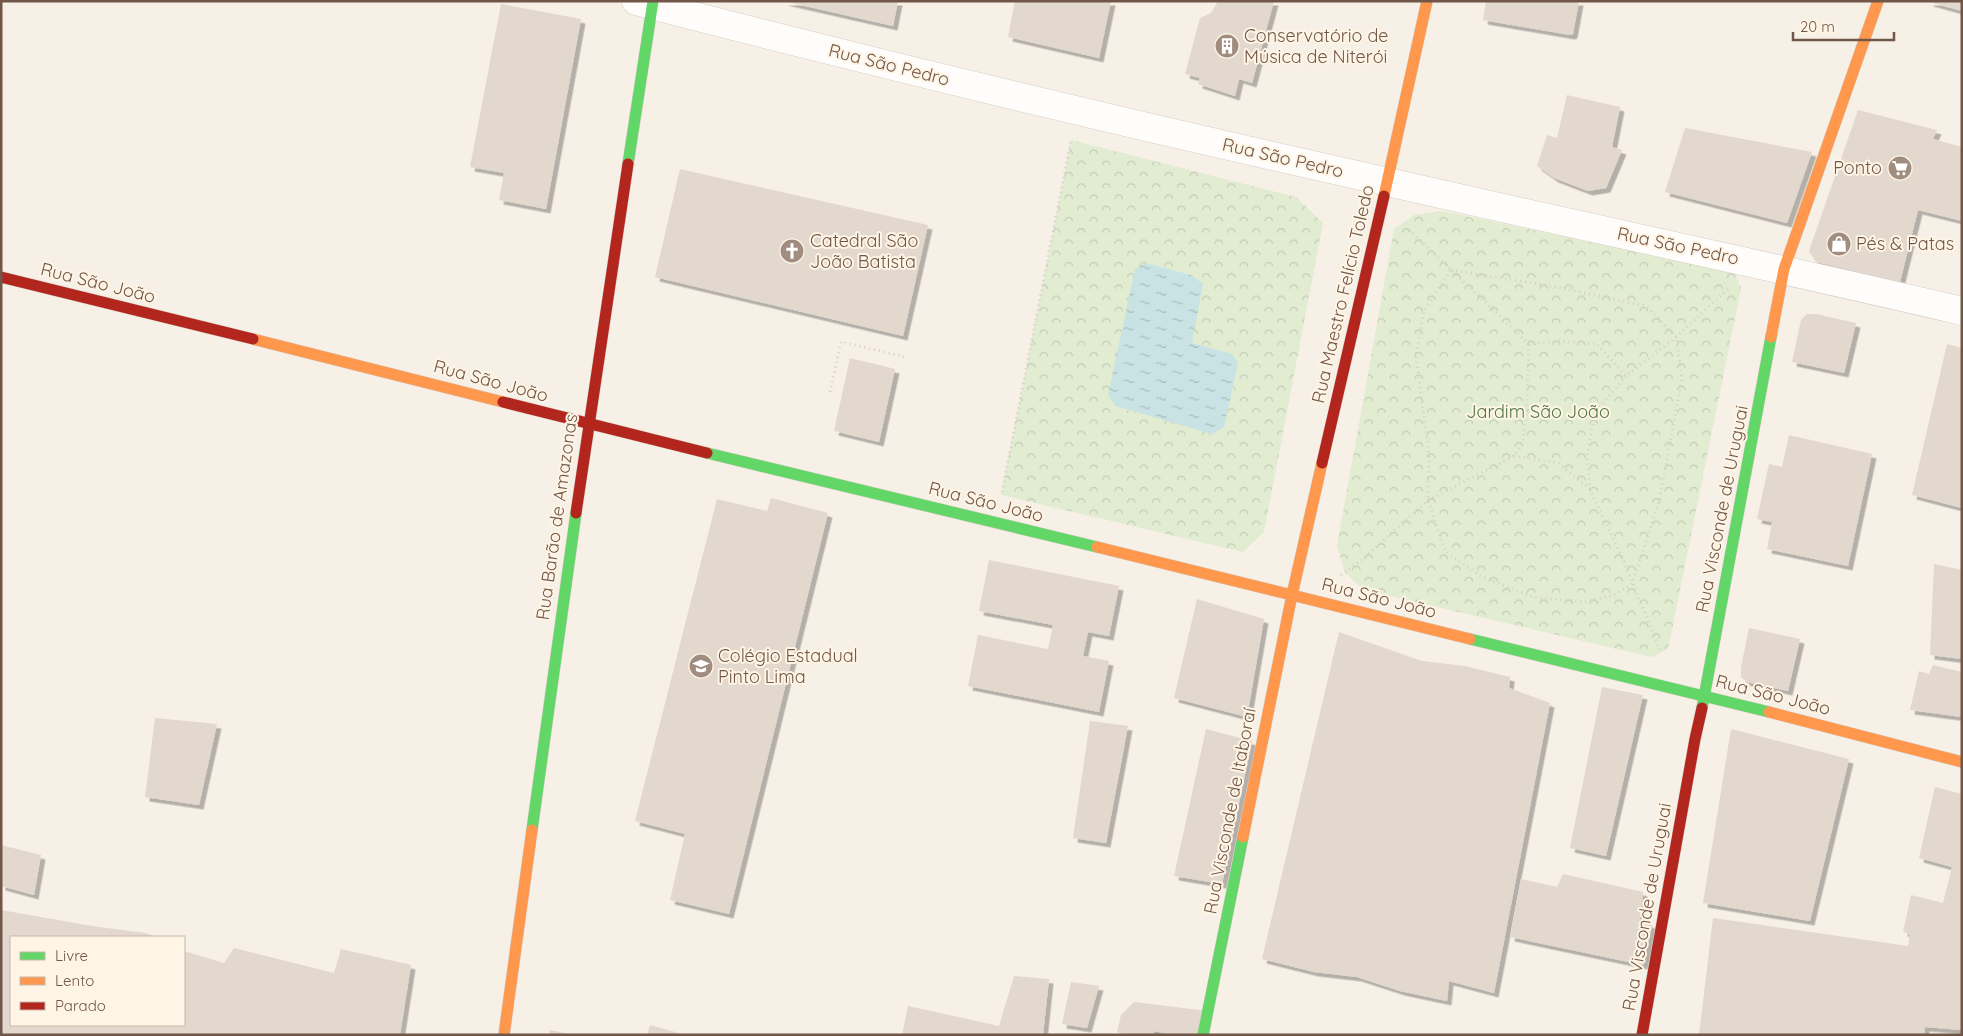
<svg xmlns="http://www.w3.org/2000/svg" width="1963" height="1036" viewBox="0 0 1963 1036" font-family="Quicksand,sans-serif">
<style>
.park{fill:url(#park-crowns)}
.water{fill:url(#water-ripples)}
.building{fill:#e2d8ce;filter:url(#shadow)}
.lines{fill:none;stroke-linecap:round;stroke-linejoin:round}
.street-casing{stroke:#d7cdc5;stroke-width:29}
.fast-casing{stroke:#d6ccc3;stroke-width:12}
.slow-casing{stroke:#d6ccc3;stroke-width:12}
.jam-casing{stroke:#d6ccc3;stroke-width:12}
.path{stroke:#d7cfc8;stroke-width:3;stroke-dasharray:1 4;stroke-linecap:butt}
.street{stroke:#fefdfb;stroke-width:28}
.fast{stroke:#63d668;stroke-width:11}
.slow{stroke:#ff974d;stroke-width:11}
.jam{stroke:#b3261e;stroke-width:11}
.labels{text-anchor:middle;stroke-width:4;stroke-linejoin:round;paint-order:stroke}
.poi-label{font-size:18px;fill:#725748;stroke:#fff5e6;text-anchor:start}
.street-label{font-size:18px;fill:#725748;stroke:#fff5e6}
.park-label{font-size:18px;fill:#517841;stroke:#fff5e6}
</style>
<defs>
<pattern id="park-crowns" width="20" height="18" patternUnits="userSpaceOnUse" patternTransform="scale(1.25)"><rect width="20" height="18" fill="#e1ecd1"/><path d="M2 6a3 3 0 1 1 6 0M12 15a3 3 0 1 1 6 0" fill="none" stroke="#c4ccb5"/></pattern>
<pattern id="water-ripples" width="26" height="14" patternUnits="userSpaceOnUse" patternTransform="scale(1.25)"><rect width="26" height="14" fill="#c9e3e5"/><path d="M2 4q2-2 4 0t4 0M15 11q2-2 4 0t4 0" fill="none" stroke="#a8bbbc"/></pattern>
<filter id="shadow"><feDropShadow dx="4.5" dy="4.5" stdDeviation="0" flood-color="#0004"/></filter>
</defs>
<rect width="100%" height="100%" fill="#f6f0e6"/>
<g class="park">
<path d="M1071,140L1296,197L1323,223L1264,532L1243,552L1001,495Z"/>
<path d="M1442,211L1734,272L1741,288L1668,649L1652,657L1364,590L1345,573L1337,546L1394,229L1414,215Z"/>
</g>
<path class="water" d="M1146,263L1191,275L1203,284L1192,343L1232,354L1238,363L1224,427L1212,434L1116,406L1108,395L1135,269Z"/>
<g class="building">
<path d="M783,1H898L893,26Z"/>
<path d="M1015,1H1111L1099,58L1008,37Z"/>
<path d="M1218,1H1274L1252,83L1239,79L1235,96L1198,84L1200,78L1185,74L1200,18L1211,13Z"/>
<path d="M1486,1H1579L1573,34L1570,35L1483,20Z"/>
<path d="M1929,1H1962V11L1929,2Z"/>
<path d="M501,4L581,19L546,209L499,200L504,173L470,167Z"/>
<path d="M1567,95L1620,107L1612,147L1622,150L1606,188L1588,191L1554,178L1537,166L1547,135L1557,138Z"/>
<path d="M1858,110L1937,130L1933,139L1962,147V221L1918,210L1900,282L1816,262L1809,251Z"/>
<path d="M1685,128L1812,152L1787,223L1665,192Z"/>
<path d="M680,169L928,225L903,336L655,277Z"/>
<path d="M1807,314H1816L1856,323L1844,373L1792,362L1801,320Z"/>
<path d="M1947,344L1962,348V508L1912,495Z"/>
<path d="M850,358L895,369L879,442L834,431Z"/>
<path d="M1789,435L1872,454L1848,566L1767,549L1772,522L1757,519L1769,464L1782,467Z"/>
<path d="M771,498L828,513L729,914L670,900L685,834L635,821L717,499L767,511Z"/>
<path d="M989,560L1119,586L1109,636L1088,632L1083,656L1109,661L1099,712L968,686L978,635L1048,649L1053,625L979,611Z"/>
<path d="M1934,564L1962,570V659L1930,655Z"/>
<path d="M1197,599L1264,619L1247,717L1174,698Z"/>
<path d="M1749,628L1800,639L1788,691L1747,682L1741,677V667Z"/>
<path d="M1339,632L1422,661L1465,666L1510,677L1509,688L1550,703L1494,993L1449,981L1447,1001L1400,991L1357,977L1314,972L1262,959Z"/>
<path d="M1933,665L1962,672V717L1910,710L1919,671L1929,674Z"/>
<path d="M1602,687L1643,695L1606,856L1570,848Z"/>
<path d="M155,718L217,724L199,805L145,797Z"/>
<path d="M1090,721L1128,726L1106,843L1073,838Z"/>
<path d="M1206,729L1252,741L1222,884L1174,876Z"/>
<path d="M1731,729L1849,759L1810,921L1703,903Z"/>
<path d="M1935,787L1962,794V1030L1925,1027L1924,1035H1699L1713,918L1908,946L1910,934L1903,932L1911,895L1943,903L1952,867L1919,858Z"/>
<path d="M1,845L41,855L34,895L1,886Z"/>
<path d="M1563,874L1643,892L1640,919L1652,925L1643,965L1510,937L1521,879L1557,887Z"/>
<path d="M1,910L92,926L146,933L155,937H11V1025H184V951L224,963L234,948L334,973L341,949L411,965L400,1035H1Z"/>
<path d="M1014,976L1049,979L1043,1035H902L908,1006L999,1026Z"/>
<path d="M1071,982L1099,986L1087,1028L1062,1024Z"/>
<path d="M1134,1002L1208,1011L1203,1035H1173L1154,1031V1035H1126L1117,1032L1121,1015Z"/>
<path d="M650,1025L682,1034V1035H647Z"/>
<path d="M550,1030L570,1034V1035H549Z"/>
</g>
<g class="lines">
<defs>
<path id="street" d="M636,1C886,66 1136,126 1388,182C1579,226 1771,266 1962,311"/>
<g id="fast">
<path d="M628,164L653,1"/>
<path d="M707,453L1097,547"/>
<path d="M1470,639L1769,712"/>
<path d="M1702,708L1771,337"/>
<path d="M532,830L576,513"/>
<path d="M1203,1035L1243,837"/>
</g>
<g id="slow">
<path d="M1384,196L1427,1"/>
<path d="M1771,337L1784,269L1878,1"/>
<path d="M253,339L503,402"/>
<path d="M1097,547L1470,639"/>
<path d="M1769,712L1962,762"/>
<path d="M1243,837L1292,595L1322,463"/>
<path d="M504,1035L532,830"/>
</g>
<g id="jam">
<path d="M1,277L253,339"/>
<path d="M503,402L707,453"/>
<path d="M1322,463L1384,196"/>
<path d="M576,513L628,164"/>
<path d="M1642,1035L1695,739L1702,708"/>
</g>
</defs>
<use href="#street" class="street-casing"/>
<use href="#fast" class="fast-casing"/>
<use href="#slow" class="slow-casing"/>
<use href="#jam" class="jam-casing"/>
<g class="path">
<path d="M1409,230L1529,344L1558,341L1597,344L1626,376L1676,337L1728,289"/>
<path d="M1451,270L1551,286L1646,306L1676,337L1682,379L1659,501L1632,584L1614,595L1585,602L1533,597L1482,577L1445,551L1428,500L1429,455L1416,355L1424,311Z"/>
<path d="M1626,376L1595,412L1587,456L1590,490L1622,557L1661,653"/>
<path d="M830,392L841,342L906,357"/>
<path d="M1514,456L1558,463L1590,489"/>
<path d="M1002,492L1071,140"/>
<path d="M1341,575L1363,559L1428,500L1514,456L1523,442L1527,402L1529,344"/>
</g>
<use href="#street" class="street"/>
<use href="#fast" class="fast"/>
<use href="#slow" class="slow"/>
<use href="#jam" class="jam"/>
</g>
<defs>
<symbol id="building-disc" viewBox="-11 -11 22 22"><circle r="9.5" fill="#a08d7f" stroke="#fff5e6"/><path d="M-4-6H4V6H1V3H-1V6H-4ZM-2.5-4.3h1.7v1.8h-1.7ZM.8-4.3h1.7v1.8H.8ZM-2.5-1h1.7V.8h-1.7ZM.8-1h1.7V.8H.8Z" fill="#fff"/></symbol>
<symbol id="supermarket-disc" viewBox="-11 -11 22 22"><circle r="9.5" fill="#a08d7f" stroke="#fff5e6"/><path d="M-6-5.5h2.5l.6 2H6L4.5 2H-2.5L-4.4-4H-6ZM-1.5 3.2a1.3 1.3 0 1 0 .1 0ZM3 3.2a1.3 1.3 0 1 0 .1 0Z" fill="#fff"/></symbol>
<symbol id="shop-disc" viewBox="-11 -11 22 22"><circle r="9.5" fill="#a08d7f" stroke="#fff5e6"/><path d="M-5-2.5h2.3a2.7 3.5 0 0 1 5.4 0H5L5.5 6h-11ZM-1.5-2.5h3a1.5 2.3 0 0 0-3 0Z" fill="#fff"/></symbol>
<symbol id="church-disc" viewBox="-11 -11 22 22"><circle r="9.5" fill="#a08d7f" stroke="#fff5e6"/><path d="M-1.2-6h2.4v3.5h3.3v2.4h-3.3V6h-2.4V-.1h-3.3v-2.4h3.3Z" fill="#fff"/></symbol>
<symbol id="school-disc" viewBox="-11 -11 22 22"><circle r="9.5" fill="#a08d7f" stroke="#fff5e6"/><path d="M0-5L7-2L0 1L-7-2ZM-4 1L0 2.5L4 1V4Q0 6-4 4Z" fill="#fff"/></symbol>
</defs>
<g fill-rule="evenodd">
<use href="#building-disc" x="1213" y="32" width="28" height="28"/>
<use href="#supermarket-disc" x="1886" y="154" width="28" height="28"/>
<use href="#shop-disc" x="1825" y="230" width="28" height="28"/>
<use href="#church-disc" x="778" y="237" width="28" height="28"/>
<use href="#school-disc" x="687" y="652" width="28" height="28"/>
</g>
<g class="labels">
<g class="poi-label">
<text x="1244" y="42">Conservatório de<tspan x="1244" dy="21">Música de Niterói</tspan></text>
<text x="1882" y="174" text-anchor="end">Ponto</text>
<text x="810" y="247">Catedral São<tspan x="810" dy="21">João Batista</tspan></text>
<text x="1856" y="250">Pés &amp; Patas</text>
<text x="718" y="662">Colégio Estadual<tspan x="718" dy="21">Pinto Lima</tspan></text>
</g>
<g class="street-label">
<text transform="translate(889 65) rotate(14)" y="6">Rua São Pedro</text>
<text transform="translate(1283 158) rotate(13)" y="6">Rua São Pedro</text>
<text transform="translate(1678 246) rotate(12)" y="6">Rua São Pedro</text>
<text transform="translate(98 283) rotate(14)" y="6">Rua São João</text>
<text transform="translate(1343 294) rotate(-77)" y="6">Rua Maestro Felício Toledo</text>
<text transform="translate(491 381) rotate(15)" y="6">Rua São João</text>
<text transform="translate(986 502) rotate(14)" y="6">Rua São João</text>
<text transform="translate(1722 509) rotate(-79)" y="6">Rua Visconde de Uruguai</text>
<text transform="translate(557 517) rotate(-82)" y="6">Rua Barão de Amazonas</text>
<text transform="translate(1379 598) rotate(14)" y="6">Rua São João</text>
<text transform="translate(1773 695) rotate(14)" y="6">Rua São João</text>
<text transform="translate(1230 811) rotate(-79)" y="6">Rua Visconde de Itaboraí</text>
<text transform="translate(1647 907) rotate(-80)" y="6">Rua Visconde de Uruguai</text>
</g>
<g class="park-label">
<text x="1538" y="418">Jardim São João</text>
</g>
</g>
<rect width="1963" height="1036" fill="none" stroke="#725748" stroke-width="5"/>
<rect x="10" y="936" width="175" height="90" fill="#fff5e6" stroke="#c7b6a7"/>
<rect x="20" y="952" width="25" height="8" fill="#63d668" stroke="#c7b6a7"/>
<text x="55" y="961" font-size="15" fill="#725748">Livre</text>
<rect x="20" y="977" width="25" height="8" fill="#ff974d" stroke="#c7b6a7"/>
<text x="55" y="986" font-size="15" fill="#725748">Lento</text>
<rect x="20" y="1002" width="25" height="8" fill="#b3261e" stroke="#c7b6a7"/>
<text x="55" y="1011" font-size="15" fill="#725748">Parado</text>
<path d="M1793 32v8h101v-8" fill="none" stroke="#725748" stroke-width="2.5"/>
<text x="1800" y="32" font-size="15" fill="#725748" stroke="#fff5e6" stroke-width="4" paint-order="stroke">20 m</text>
</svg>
